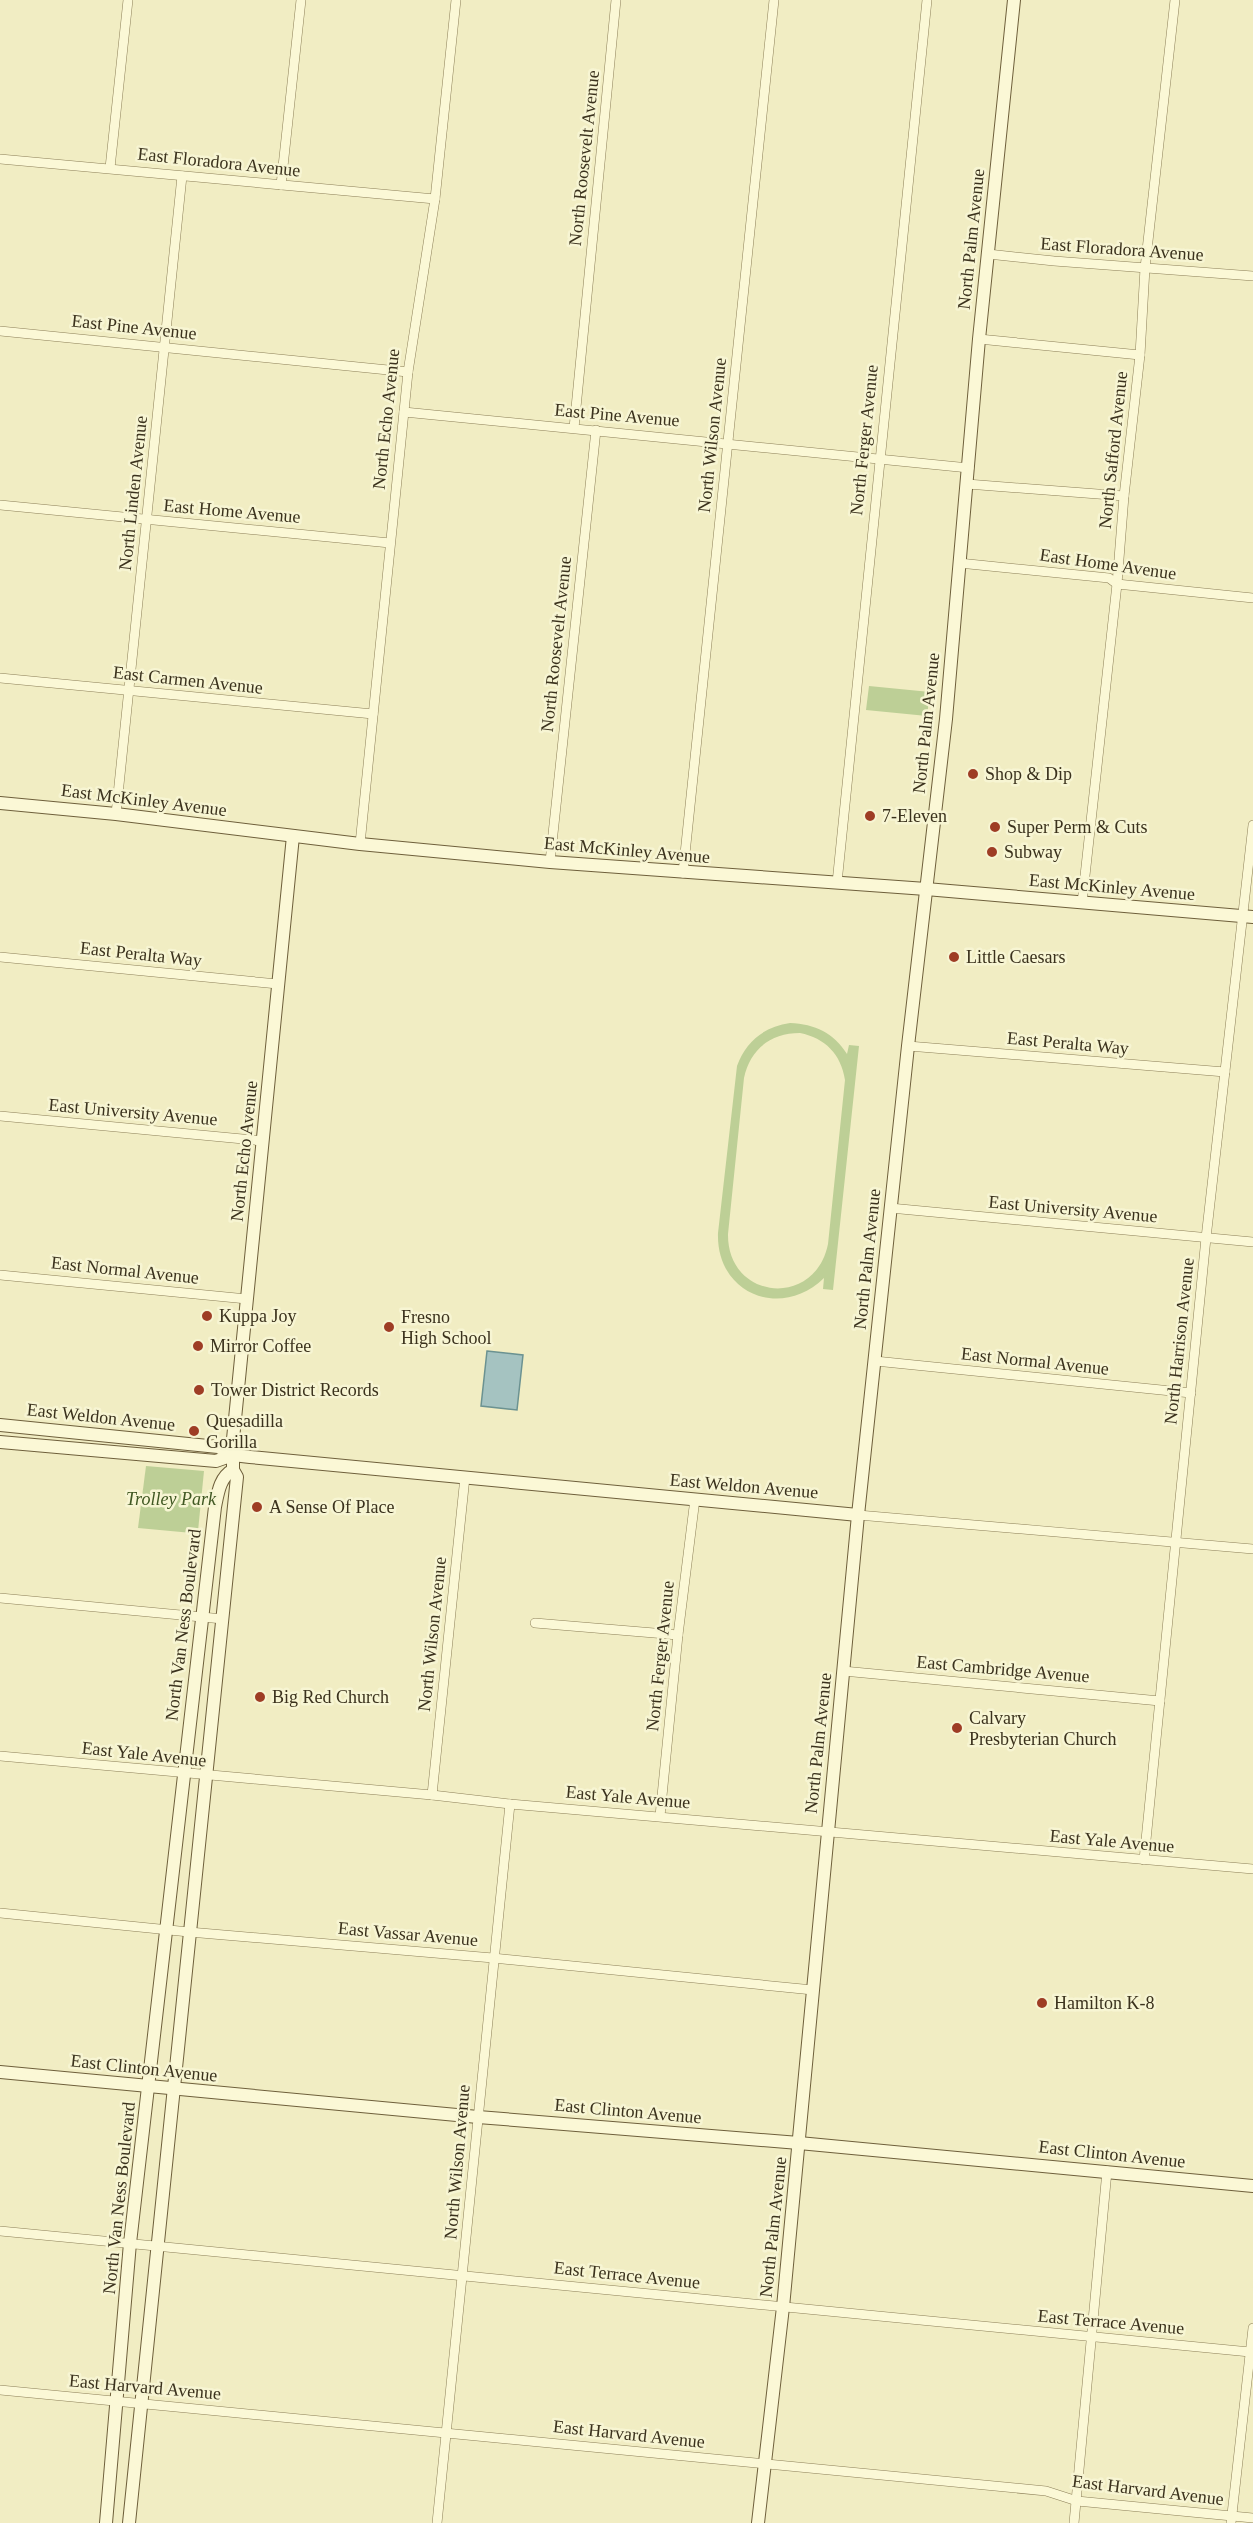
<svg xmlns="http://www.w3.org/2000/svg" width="1253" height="2523" viewBox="0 0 1253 2523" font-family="'Times New Roman',serif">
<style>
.green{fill:#bdcf96;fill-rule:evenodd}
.water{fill:#a5c3c1;stroke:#6b9291;stroke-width:1.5}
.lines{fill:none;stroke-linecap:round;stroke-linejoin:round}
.street-casing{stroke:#8c7f58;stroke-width:10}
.secondary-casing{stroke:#6e5f3b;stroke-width:14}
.street{stroke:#fbf8d6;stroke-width:9}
.secondary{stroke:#fbf8d6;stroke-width:12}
.poi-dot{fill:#9e3d25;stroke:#f7f5d3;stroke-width:2}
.labels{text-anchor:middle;stroke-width:5;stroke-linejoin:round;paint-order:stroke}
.street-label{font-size:18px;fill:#3b321d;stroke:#f7f5d3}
.poi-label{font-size:18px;fill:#3b321d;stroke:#f7f5d3;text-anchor:start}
.park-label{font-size:18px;font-style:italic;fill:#405823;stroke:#f7f5d3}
</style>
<rect width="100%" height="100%" fill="#f1edc3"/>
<g class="green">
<path d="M869,686L930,692L927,716L866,710Z"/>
<path d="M790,1023C815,1024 834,1033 847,1054L849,1045L859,1046L833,1290L823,1289L824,1278C781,1320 716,1294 718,1233L737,1066C746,1041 764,1027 790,1023ZM800,1033C825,1038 841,1054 845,1080L828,1244C815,1309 727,1300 728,1234L744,1078C750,1049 771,1033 800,1033Z"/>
<path d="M146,1466L204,1471L198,1531L192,1533L138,1528Z"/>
</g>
<path class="water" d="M487,1351L523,1355L517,1410L481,1406Z"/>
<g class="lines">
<defs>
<g id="street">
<path d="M0,159L435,199"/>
<path d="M110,168L128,0"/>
<path d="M281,185L301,0"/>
<path d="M988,254L1054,261L1253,276"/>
<path d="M0,331L408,372"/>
<path d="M979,339L1140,355"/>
<path d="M404,412L969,468"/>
<path d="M574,428L616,0"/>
<path d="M967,484L1124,496"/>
<path d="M0,505L390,543"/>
<path d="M959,563L1109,578L1117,584L1253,598"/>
<path d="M0,678L373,714"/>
<path d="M116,814L182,176"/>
<path d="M360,844L408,372L435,199L456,0"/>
<path d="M550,862L596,430"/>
<path d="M683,873L774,0"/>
<path d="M837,883L927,0"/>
<path d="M1082,903L1117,584L1124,496L1140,355L1145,268L1175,0"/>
<path d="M0,957L278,984"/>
<path d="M908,1046L1225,1072"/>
<path d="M0,1116L263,1141"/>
<path d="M890,1208L1253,1242"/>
<path d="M0,1275L247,1299"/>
<path d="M875,1361L1191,1393"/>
<path d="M858,1515L1253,1549"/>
<path d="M0,1598L223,1619"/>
<path d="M535,1623L678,1635"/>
<path d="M843,1671L1160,1701"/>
<path d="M0,1756L432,1795L510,1804L1253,1869"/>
<path d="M432,1795L465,1477"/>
<path d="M660,1816L678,1635L695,1499"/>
<path d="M1144,1860L1206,1238L1253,825"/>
<path d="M0,1913L189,1932L493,1958L813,1990"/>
<path d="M0,2231L1250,2352"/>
<path d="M0,2390L1046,2491L1077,2501L1253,2518"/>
<path d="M437,2523L510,1804"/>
<path d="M1074,2523L1107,2171"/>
<path d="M1231,2523L1253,2328"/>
</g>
<g id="secondary">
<path d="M0,803L116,814L360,844L550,862L926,889L1253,917"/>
<path d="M0,1425L218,1447L233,1455L250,1457L858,1515"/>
<path d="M0,1442L216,1461L233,1455"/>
<path d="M0,2072L478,2117L799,2143L1253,2186"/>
<path d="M106,2523L130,2243L215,1507C218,1492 220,1477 233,1470"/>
<path d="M129,2523L237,1477L233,1470V1439L293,836"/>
<path d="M758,2523L783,2307L858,1515L908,1046L946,719L979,339L1014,0"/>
</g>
</defs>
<use href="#street" class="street-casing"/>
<use href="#secondary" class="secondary-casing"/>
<use href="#street" class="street"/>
<use href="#secondary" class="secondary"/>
</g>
<g class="poi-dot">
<circle cx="973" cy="774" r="6"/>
<circle cx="870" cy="816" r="6"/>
<circle cx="995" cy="827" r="6"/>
<circle cx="992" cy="852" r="6"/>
<circle cx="954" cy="957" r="6"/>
<circle cx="207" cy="1316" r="6"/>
<circle cx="389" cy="1327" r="6"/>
<circle cx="198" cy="1346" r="6"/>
<circle cx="199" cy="1390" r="6"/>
<circle cx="194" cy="1431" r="6"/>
<circle cx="257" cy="1507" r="6"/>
<circle cx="260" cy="1697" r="6"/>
<circle cx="957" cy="1728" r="6"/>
<circle cx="1042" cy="2003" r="6"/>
</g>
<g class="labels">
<g class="street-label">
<text transform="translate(584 158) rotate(-84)" y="6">North Roosevelt Avenue</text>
<text transform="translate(219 162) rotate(6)" y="6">East Floradora Avenue</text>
<text transform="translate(971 239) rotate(-84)" y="6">North Palm Avenue</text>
<text transform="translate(1122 249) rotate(4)" y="6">East Floradora Avenue</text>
<text transform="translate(134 327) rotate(6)" y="6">East Pine Avenue</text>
<text transform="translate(617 415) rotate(5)" y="6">East Pine Avenue</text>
<text transform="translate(386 419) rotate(-84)" y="6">North Echo Avenue</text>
<text transform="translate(712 435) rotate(-84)" y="6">North Wilson Avenue</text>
<text transform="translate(864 440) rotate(-84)" y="6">North Ferger Avenue</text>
<text transform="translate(1113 450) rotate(-84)" y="6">North Safford Avenue</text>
<text transform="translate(133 493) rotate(-84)" y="6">North Linden Avenue</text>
<text transform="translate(232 511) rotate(5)" y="6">East Home Avenue</text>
<text transform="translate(1108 564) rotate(8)" y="6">East Home Avenue</text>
<text transform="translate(556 644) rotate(-84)" y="6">North Roosevelt Avenue</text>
<text transform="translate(188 680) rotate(6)" y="6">East Carmen Avenue</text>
<text transform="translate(926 723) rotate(-84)" y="6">North Palm Avenue</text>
<text transform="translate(144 800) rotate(7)" y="6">East McKinley Avenue</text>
<text transform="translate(627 850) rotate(5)" y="6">East McKinley Avenue</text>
<text transform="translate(1112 887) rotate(5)" y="6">East McKinley Avenue</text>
<text transform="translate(141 954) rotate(6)" y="6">East Peralta Way</text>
<text transform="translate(1068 1043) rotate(5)" y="6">East Peralta Way</text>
<text transform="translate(133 1112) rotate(5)" y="6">East University Avenue</text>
<text transform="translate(244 1151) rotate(-84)" y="6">North Echo Avenue</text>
<text transform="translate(1073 1209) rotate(5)" y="6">East University Avenue</text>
<text transform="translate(867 1259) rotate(-84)" y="6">North Palm Avenue</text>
<text transform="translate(125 1270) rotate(6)" y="6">East Normal Avenue</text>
<text transform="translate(1179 1341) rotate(-84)" y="6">North Harrison Avenue</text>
<text transform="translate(1035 1361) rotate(6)" y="6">East Normal Avenue</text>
<text transform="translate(101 1417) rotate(6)" y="6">East Weldon Avenue</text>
<text transform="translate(744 1486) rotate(5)" y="6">East Weldon Avenue</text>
<text transform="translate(183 1625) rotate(-83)" y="6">North Van Ness Boulevard</text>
<text transform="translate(432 1634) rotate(-84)" y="6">North Wilson Avenue</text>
<text transform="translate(660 1656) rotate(-84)" y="6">North Ferger Avenue</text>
<text transform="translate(1003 1669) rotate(5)" y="6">East Cambridge Avenue</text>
<text transform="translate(818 1743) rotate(-84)" y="6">North Palm Avenue</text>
<text transform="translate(144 1754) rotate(6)" y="6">East Yale Avenue</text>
<text transform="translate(628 1797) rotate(5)" y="6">East Yale Avenue</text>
<text transform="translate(1112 1841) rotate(5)" y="6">East Yale Avenue</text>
<text transform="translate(408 1934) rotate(5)" y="6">East Vassar Avenue</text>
<text transform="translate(144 2068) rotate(6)" y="6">East Clinton Avenue</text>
<text transform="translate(628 2111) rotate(5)" y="6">East Clinton Avenue</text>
<text transform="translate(1112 2154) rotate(6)" y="6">East Clinton Avenue</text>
<text transform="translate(457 2162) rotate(-85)" y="6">North Wilson Avenue</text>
<text transform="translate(119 2198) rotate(-84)" y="6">North Van Ness Boulevard</text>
<text transform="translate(773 2227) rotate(-84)" y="6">North Palm Avenue</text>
<text transform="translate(627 2275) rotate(6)" y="6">East Terrace Avenue</text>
<text transform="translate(1111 2322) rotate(5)" y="6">East Terrace Avenue</text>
<text transform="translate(145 2387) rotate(5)" y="6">East Harvard Avenue</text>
<text transform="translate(629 2434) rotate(6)" y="6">East Harvard Avenue</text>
<text transform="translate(1148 2490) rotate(7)" y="6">East Harvard Avenue</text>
</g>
<g class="poi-label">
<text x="985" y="780">Shop &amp; Dip</text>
<text x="882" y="822">7-Eleven</text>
<text x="1007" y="833">Super Perm &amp; Cuts</text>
<text x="1004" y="858">Subway</text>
<text x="966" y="963">Little Caesars</text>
<text x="219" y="1322">Kuppa Joy</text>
<text x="401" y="1323">Fresno<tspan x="401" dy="21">High School</tspan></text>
<text x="210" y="1352">Mirror Coffee</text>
<text x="211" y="1396">Tower District Records</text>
<text x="206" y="1427">Quesadilla<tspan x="206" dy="21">Gorilla</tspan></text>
<text x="269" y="1513">A Sense Of Place</text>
<text x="272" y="1703">Big Red Church</text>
<text x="969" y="1724">Calvary<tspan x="969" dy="21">Presbyterian Church</tspan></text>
<text x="1054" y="2009">Hamilton K-8</text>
</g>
<g class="park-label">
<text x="171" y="1505">Trolley Park</text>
</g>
</g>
</svg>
